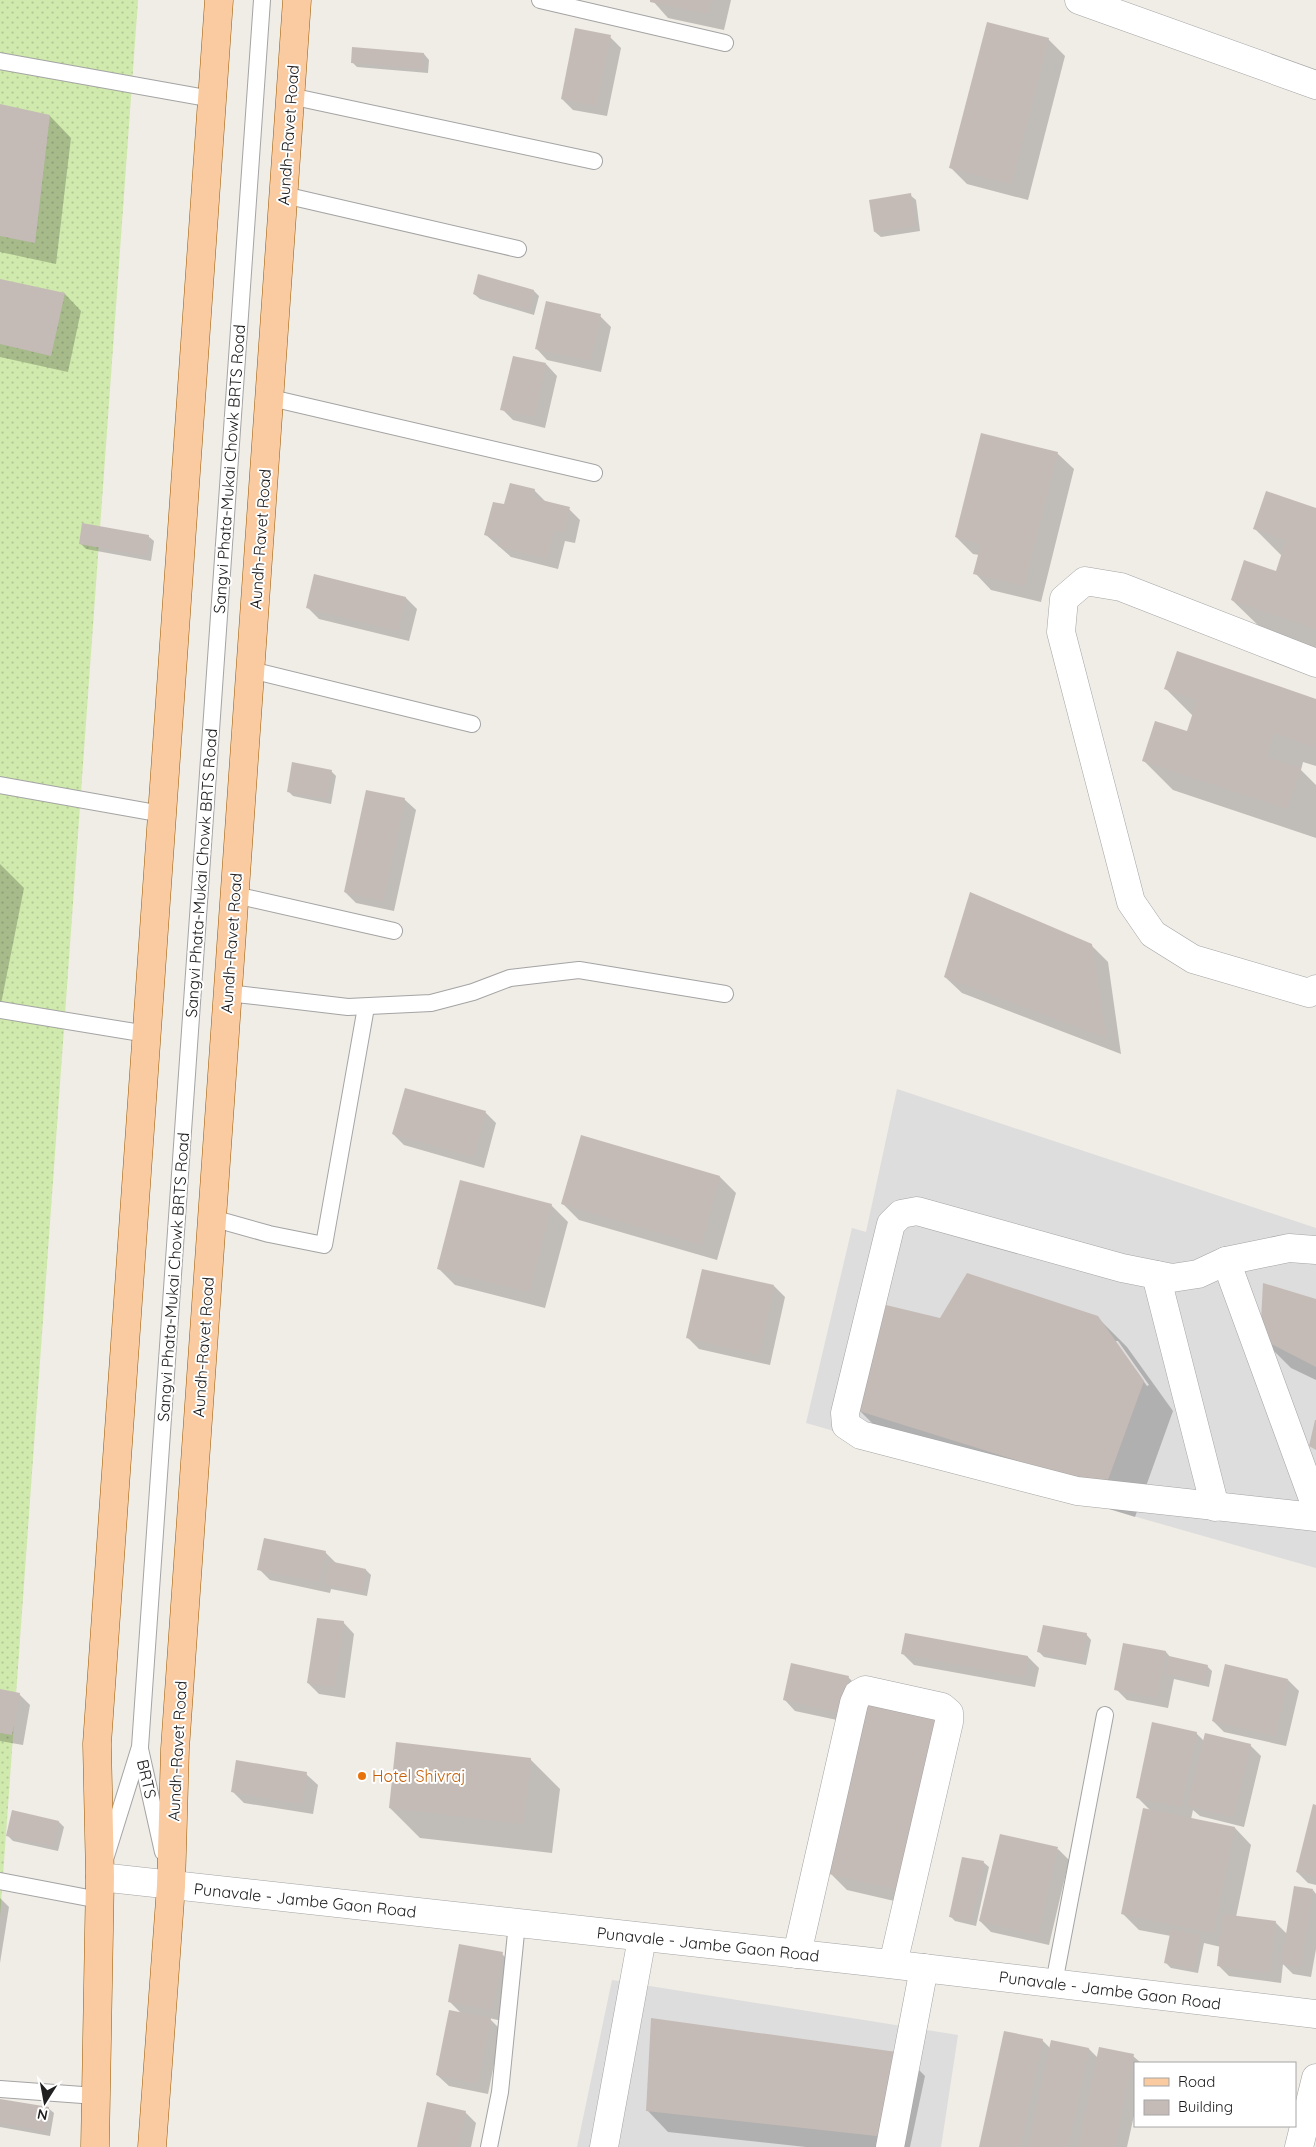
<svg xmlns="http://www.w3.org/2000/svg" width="1316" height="2147" viewBox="0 0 1316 2147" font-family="Quicksand,sans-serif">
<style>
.residential{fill:#dedddd}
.grass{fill:url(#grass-dots)}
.shadow{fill:#0003;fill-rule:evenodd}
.building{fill:#c5bbb6}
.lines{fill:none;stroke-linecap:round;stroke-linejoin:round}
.service-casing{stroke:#a4a4a4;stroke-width:18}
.minor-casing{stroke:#a4a4a4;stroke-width:29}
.tertiary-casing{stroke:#a4a4a4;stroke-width:29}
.primary-casing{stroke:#995902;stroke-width:29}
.service{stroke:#fff;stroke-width:16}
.minor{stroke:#fff;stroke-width:28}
.tertiary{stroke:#fff;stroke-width:28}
.primary{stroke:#facba1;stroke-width:28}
.food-dot{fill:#e8710a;stroke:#fff;stroke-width:2}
.labels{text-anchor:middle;stroke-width:4;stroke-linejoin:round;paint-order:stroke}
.street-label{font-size:16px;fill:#202020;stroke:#fff}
.food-label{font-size:16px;fill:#c56008;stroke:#fff;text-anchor:start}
</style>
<defs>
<pattern id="grass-dots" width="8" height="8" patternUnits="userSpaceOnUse" patternTransform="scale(1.25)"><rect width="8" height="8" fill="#d0e9ad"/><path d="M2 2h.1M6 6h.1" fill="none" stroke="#b2c895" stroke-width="1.8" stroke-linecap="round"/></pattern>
</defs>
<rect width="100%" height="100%" fill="#f0ece6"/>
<g class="residential">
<path d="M897,1089L1316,1228V1568L806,1423L852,1228L866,1232Z"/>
<path d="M612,1980L958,2035L941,2147H577Z"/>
</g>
<path class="grass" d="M0,0H138L0,1917Z"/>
<g class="shadow">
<path d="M652,0H731L724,30L668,18Z"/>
<path d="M610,37L621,48L607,116L573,110L562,99Z"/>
<path d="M1048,39L1065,56L1028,200L967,184L951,168Z"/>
<path d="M424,54L429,60L428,73L357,67L352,62Z"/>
<path d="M0,105L50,116L71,138L56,264L0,252Z"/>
<path d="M910,195L916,200L920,231L881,237L875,232Z"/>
<path d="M479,276L534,291L539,296L534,315L480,299L474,294Z"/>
<path d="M0,280L65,294L81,311L68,372L0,357Z"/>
<path d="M600,316L611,327L601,372L547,360L536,348Z"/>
<path d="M546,364L557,376L545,428L513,420L502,409Z"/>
<path d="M1057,453L1074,469L1041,602L991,590L975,573L979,555L973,554L956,537Z"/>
<path d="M534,490L545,501L569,509L580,520L575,543L565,541L558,569L511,557L486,535L505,506Z"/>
<path d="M1316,509V648L1262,629L1232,600L1277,572L1282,556L1255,529Z"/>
<path d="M148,536L154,541L151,561L86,549L80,543Z"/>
<path d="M315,576L406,598L417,609L409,641L319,619L307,607Z"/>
<path d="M1166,689L1316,700V766L1303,762L1301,770L1316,785V838L1173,790L1143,760L1188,733L1193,716Z"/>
<path d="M331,771L336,776L331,804L293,796L288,791Z"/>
<path d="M404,799L416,810L394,911L356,903L345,892Z"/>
<path d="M0,864L24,888L0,1009Z"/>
<path d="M1091,945L1108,962L1121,1054L962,993L945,977Z"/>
<path d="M485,1112L496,1123L484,1168L404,1145L393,1134Z"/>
<path d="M720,1177L736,1193L717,1260L579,1220L563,1204Z"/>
<path d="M551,1205L568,1222L545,1308L455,1285L438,1268Z"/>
<path d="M774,1286L785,1297L770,1365L699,1349L688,1338Z"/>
<path d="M1316,1300V1380L1291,1368L1261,1338Z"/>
<path d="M1097,1317L1127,1347L1173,1411L1135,1517L890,1441L860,1411L940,1319ZM1115,1341H1118L1149,1385L1147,1386Z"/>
<path d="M325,1552L336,1563L366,1570L371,1575L367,1596L331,1589L330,1593L270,1580L259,1569Z"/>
<path d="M343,1622L354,1634L345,1698L319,1694L308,1683Z"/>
<path d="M1086,1634L1091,1640L1086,1665L1044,1657L1039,1652Z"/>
<path d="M1124,1644L1166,1652L1171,1658L1207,1666L1212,1671L1209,1687L1174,1679L1168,1708L1127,1700L1116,1689Z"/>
<path d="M903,1654L1028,1657L1039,1668L1035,1687L914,1665Z"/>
<path d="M848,1677L859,1688L851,1723L795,1711L784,1699Z"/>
<path d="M1288,1680L1299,1691L1286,1746L1224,1732L1213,1721Z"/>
<path d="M0,1690L19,1694L30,1705L23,1745L0,1741Z"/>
<path d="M869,1704L916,1906L847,1890L830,1873Z"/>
<path d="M1196,1733L1204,1741L1250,1745L1261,1756L1244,1827L1200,1816L1193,1810L1191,1819L1235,1828L1251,1845L1236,1917L1276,1923L1287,1934L1313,1890L1316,1894V1949L1311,1977L1293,1974L1283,1964L1281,1983L1229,1976L1218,1965L1221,1947L1204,1943L1198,1973L1171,1968L1166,1963L1171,1936L1139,1930L1122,1913L1151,1811L1137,1797Z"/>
<path d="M530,1759L560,1789L552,1853L420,1838L390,1808Z"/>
<path d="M306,1774L318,1785L313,1814L244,1803L233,1792Z"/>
<path d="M1316,1806V1885L1308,1883L1297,1872Z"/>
<path d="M59,1822L64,1827L58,1851L13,1841L7,1835Z"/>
<path d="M1058,1849L1069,1860L1049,1945L991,1932L980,1921Z"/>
<path d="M983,1862L989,1867L976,1926L955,1921L950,1916Z"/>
<path d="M0,1898L9,1907L0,1963Z"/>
<path d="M502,1954L513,1965L502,2021L489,2018L501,2030L488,2094L449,2086L437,2075L462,2014L449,2001Z"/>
<path d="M1042,2040L1050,2048L1089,2049L1098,2058L1133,2056L1141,2063H1135V2111L1127,2147H980Z"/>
<path d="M903,2054L925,2076L910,2147H806L668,2132L647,2110Z"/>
<path d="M0,2100L48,2108L54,2113L50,2136L0,2127Z"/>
<path d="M465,2112L476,2123L471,2147H418Z"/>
</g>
<g class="building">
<path d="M650,0H711L708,14L650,2Z"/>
<path d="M987,22L1049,38L1011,184L949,168Z"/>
<path d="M575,28L611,35L596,106L561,99Z"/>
<path d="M352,47L424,53L423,69L351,63Z"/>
<path d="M0,104L50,115L35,243L0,236Z"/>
<path d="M911,193L915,226L874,232L869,200Z"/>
<path d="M478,274L534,290L529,310L473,294Z"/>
<path d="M0,279L65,293L51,356L0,344Z"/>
<path d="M546,301L601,314L590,361L535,349Z"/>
<path d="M513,356L546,363L534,417L500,410Z"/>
<path d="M981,433L1058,452L1024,586L973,574L981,544L955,537Z"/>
<path d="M510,483L535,489L533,498L570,507L564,533L554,530L547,559L498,546L501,539L484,535L493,502L504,504Z"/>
<path d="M1266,491L1316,508V629L1231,600L1244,560L1276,571L1286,540L1253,529Z"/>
<path d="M82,523L149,535L146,556L79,544Z"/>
<path d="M314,574L406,597L398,631L306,608Z"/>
<path d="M1177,651L1316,699V739L1313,747L1274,733L1266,757L1301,768L1287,809L1142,761L1155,721L1187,731L1197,700L1164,689Z"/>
<path d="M292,762L332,770L326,799L287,792Z"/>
<path d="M366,790L405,798L383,901L344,892Z"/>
<path d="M970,892L1092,944L1106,1038L944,977Z"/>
<path d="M405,1088L486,1111L473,1157L392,1134Z"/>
<path d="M581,1135L720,1176L701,1245L561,1204Z"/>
<path d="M460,1180L552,1204L529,1292L437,1269Z"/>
<path d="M702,1269L774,1285L759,1355L686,1338Z"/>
<path d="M967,1273L1098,1316L1144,1381L1105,1488L859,1411L886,1305L940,1318Z"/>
<path d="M1263,1283L1316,1299V1367L1260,1338Z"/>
<path d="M1315,1420H1316V1450L1309,1446Z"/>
<path d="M264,1538L326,1551L319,1582L257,1570Z"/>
<path d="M329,1561L366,1569L362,1592L324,1584Z"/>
<path d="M317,1618L344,1621L334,1687L307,1683Z"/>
<path d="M1043,1625L1087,1633L1081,1661L1037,1652Z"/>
<path d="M905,1633L1028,1656L1024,1677L901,1654Z"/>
<path d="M1123,1643L1166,1651L1157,1698L1114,1690Z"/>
<path d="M1169,1656L1208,1665L1204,1682L1165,1674Z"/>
<path d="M791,1663L849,1676L840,1713L783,1700Z"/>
<path d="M1225,1664L1288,1679L1275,1736L1212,1721Z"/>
<path d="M0,1689L20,1693L12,1735L0,1733Z"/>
<path d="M868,1703L938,1719L900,1890L829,1874Z"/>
<path d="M1152,1722L1197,1732L1181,1807L1136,1798Z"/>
<path d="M1205,1733L1251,1744L1233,1817L1187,1806Z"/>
<path d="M396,1742L531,1758L523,1824L389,1808Z"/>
<path d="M236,1760L307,1772L302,1804L231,1792Z"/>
<path d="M1313,1804L1316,1805V1877L1296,1872Z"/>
<path d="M1143,1808L1235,1827L1213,1933L1121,1914Z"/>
<path d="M12,1810L59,1821L53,1846L6,1836Z"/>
<path d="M1000,1834L1058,1847L1038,1935L979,1921Z"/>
<path d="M962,1857L984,1861L971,1921L949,1917Z"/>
<path d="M1294,1886L1313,1889L1301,1967L1281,1964Z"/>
<path d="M1223,1914L1276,1921L1270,1973L1217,1966Z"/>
<path d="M1171,1929L1200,1935L1193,1969L1164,1963Z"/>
<path d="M459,1944L503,1952L492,2010L448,2002Z"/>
<path d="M449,2010L491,2018L477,2084L436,2075Z"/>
<path d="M651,2018L904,2053L886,2137L646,2111Z"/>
<path d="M1004,2031L1043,2039L1020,2147H979Z"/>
<path d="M1051,2040L1089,2048L1068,2147H1028Z"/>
<path d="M1099,2047L1134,2054L1114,2147H1078Z"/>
<path d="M0,2099L49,2107L45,2131L0,2123Z"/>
<path d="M427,2102L466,2111L457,2147H417Z"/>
</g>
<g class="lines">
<defs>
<g id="service">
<path d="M540,0L725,43"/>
<path d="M0,61L212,99"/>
<path d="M290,96L594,161"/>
<path d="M284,195L518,249"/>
<path d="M271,398L594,473"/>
<path d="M251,670L472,724"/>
<path d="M0,785L162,814"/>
<path d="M235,895L394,931"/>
<path d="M228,993L348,1007L431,1003L473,992L510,978L579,970L725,994"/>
<path d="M0,1010L147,1034"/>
<path d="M212,1218L269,1234L324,1245L366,1007"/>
<path d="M140,1749L163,1852"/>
<path d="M106,1856L140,1747L262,0"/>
<path d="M0,1881L99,1900"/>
<path d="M1054,1983L1105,1715"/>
<path d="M0,2089L96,2096"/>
<path d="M489,2147L500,2092L517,1923"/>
</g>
<g id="minor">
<path d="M1316,663L1121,587L1085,581L1064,599L1061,632L1131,902L1153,934L1193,959L1309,993L1316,989"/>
<path d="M1316,1250L1289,1248L1226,1261L1198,1274L1172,1278L1122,1268L917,1211L901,1214L891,1224L845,1413L846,1425L861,1435L1077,1491L1316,1517"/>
<path d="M1226,1261L1316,1507"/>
<path d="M1156,1275L1215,1507"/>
<path d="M797,1954L854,1703L858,1694L865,1690L942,1707L949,1713V1722L893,1964"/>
<path d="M604,2147L642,1938"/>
<path d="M890,2147L924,1968"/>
<path d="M1299,2147L1316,2078"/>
</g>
<g id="tertiary">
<path d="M1079,0L1316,85"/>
<path d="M100,1877L863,1961L1316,2014"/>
</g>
<g id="primary">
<path d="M95,2147L100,1877L97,1744L219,0"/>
<path d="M152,2147L171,1886L175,1749L297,0"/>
</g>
</defs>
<use href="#service" class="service-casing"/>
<use href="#minor" class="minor-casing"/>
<use href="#tertiary" class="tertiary-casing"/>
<use href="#primary" class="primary-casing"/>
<use href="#service" class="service"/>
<use href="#minor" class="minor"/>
<use href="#tertiary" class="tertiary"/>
<use href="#primary" class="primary"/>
</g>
<circle class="food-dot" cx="362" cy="1776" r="5"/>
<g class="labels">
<g class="street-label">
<text transform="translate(288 135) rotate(-86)" y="6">Aundh-Ravet Road</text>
<text transform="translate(229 469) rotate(-86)" y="6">Sangvi Phata-Mukai Chowk BRTS Road</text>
<text transform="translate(260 539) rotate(-86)" y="6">Aundh-Ravet Road</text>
<text transform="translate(201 873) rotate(-86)" y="6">Sangvi Phata-Mukai Chowk BRTS Road</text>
<text transform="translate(231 943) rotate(-86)" y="6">Aundh-Ravet Road</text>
<text transform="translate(173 1277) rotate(-86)" y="6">Sangvi Phata-Mukai Chowk BRTS Road</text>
<text transform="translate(203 1347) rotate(-86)" y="6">Aundh-Ravet Road</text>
<text transform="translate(177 1751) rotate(-87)" y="6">Aundh-Ravet Road</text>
<text transform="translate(147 1779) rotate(77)" y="6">BRTS</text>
<text transform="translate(305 1900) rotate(6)" y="6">Punavale - Jambe Gaon Road</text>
<text transform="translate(708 1944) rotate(6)" y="6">Punavale - Jambe Gaon Road</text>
<text transform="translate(1110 1990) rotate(7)" y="6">Punavale - Jambe Gaon Road</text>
</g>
<g class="food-label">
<text x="372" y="1782">Hotel Shivraj</text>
</g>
</g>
<rect x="1134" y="2062" width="162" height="65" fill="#ffffff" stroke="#a6a6a6"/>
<rect x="1144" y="2078" width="25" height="8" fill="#facba1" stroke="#a6a6a6"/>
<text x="1178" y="2087" font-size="15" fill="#202020">Road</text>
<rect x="1144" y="2100" width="25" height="15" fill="#c5bbb6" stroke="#a6a6a6"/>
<text x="1178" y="2112" font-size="15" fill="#202020">Building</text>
<g transform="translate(45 2102) rotate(191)" stroke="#ffffff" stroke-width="4" paint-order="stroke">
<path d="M0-4L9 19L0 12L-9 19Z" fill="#202020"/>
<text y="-8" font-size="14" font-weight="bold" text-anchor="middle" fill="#202020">N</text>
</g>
</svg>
